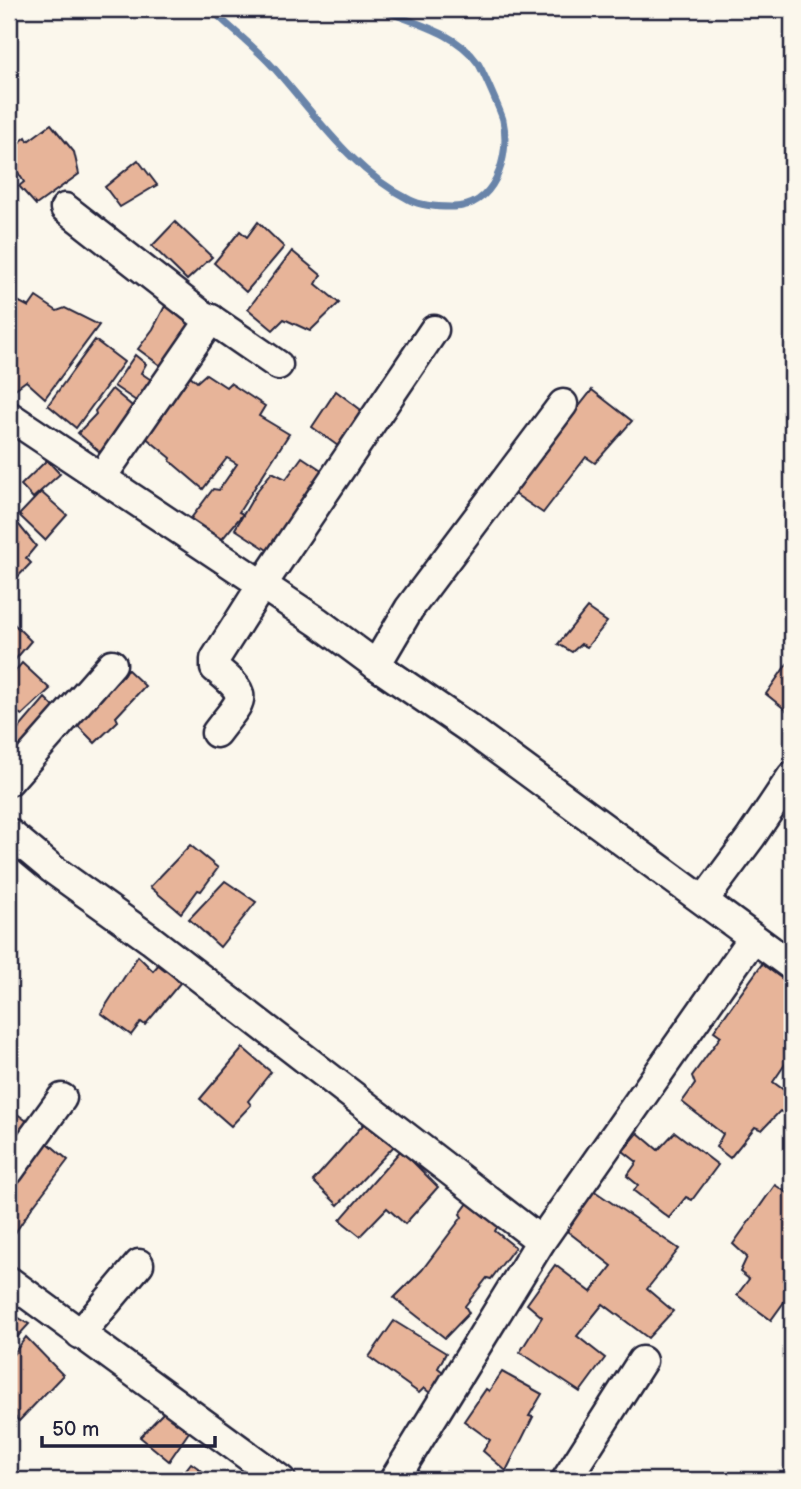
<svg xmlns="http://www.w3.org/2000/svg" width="801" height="1489" viewBox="0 0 801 1489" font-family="'Balsamiq Sans',sans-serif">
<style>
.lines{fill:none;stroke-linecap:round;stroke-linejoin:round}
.stream{stroke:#6984a9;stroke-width:7}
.building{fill:#e7b499;stroke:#22223b;stroke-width:2}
.minor-casing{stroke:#22223b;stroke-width:33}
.minor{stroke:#fbf7ec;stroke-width:28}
</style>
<rect width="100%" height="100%" fill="#fbf7ec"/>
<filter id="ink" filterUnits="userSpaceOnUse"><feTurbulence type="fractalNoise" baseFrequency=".0143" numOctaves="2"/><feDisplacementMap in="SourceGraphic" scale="14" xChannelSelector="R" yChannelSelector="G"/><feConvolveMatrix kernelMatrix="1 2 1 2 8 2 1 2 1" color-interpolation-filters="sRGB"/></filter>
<g filter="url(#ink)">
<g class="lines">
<path class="stream" d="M211,9C231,29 254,46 273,67C315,114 352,171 410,200C422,206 437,207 451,207C494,209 511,157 503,120C502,115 481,66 477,62C456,32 413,23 381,9"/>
</g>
<g class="building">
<path d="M51,124L74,152L79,174L36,205L19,186L24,182L9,158V151L26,137L28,141Z"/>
<path d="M138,160L157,185L120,207L105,187Z"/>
<path d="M175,222L212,257L187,280L152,246Z"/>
<path d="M258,222L284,247L246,292L214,263L240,231L247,237Z"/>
<path d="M292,251L321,275L316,284L339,303L310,331L284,319L273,330L248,309Z"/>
<path d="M36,297L57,311L65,308L99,325L45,398L26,381L15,389L9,384V371L12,366L9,363V303L12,298L29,307Z"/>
<path d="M166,304L200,322L172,374L138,349L153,329Z"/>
<path d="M95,340L124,362L76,428L48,405Z"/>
<path d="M135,355L146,364L141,373L163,388L148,409L114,386Z"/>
<path d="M188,374L197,382L206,374L226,387L230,383L265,406L259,416L289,434L239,512L243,514L219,543L189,521L213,489L219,490L237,464L227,458L203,489L170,461L171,458L144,436Z"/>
<path d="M112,389L144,416L109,460L78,433L96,414L95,411Z"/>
<path d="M592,390L632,421L595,463L586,457L543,513L512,492Z"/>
<path d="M336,391L369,416L342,449L312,427Z"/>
<path d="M302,457L332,477L278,557L235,529L257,491L272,472L286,479Z"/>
<path d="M47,460L60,474L33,498L21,485Z"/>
<path d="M41,492L67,515L45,540L19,515Z"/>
<path d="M15,520L36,546L26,558L31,563L9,586V525Z"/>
<path d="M587,608L607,622L587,647L581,644L572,652L558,644Z"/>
<path d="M9,619L31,641L9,667Z"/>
<path d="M22,663L50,689L22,715L18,713L9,722V678Z"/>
<path d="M787,664L792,668V715L766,694Z"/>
<path d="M125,667L145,686L116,717L118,721L95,743L73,721Z"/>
<path d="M45,698L64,717L9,777V740Z"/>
<path d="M190,845L218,868L201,891L198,890L181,913L150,887Z"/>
<path d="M225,881L256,902L220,947L189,919Z"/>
<path d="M138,956L153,971L160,963L180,983L145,1025L141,1022L131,1035L101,1013Z"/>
<path d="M762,964L792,986L790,994L792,995V1054L773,1082L792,1096V1115L790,1118L780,1111L762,1130L755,1127L730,1158L716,1147L723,1134L682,1102L695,1084L692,1076L721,1036L714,1031Z"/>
<path d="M243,1048L271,1072L248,1101L251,1105L231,1126L200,1099Z"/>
<path d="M9,1108L35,1127L9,1165Z"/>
<path d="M370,1117L396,1144L338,1205L313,1181Z"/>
<path d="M675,1132L718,1165L692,1200L686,1197L669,1218L634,1191L638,1185L627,1176L637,1162L623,1151L638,1133L658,1150Z"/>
<path d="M42,1138L68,1160L33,1206L9,1242V1171Z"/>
<path d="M401,1150L438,1187L405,1224L387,1208L360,1236L340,1220Z"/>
<path d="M775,1185L792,1196V1291L771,1320L737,1295L749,1279L740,1272L747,1257L733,1244Z"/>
<path d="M593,1190L679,1249L647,1289L673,1311L648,1338L603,1304L577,1336L605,1358L580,1392L520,1352L542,1317L527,1304L555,1265L591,1292L612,1266L567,1231Z"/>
<path d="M471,1199L501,1220L495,1231L515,1247L491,1279L487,1278L465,1306L469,1313L445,1338L394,1298L422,1270L462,1217L460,1214Z"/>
<path d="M9,1312L29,1324L9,1346Z"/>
<path d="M394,1321L446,1353L438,1368L443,1372L430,1393L424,1388L419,1393L369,1357Z"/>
<path d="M26,1337L63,1375L19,1421L9,1411V1360Z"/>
<path d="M502,1372L542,1394L529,1416L533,1417L506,1471L483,1451L490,1440L464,1421L486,1389L489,1391Z"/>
<path d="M165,1411L189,1432L169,1461L140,1437Z"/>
<path d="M191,1463L215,1480H178Z"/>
</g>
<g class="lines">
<defs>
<g id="minor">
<path d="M65,208L202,315L211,319L101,478"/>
<path d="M211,319L278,365"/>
<path d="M9,416L318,622L376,665L470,729L792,966"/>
<path d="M376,665L409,609L563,404"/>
<path d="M216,733C241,699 253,698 215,668V659L262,585L434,330"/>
<path d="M9,781L112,664"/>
<path d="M9,833L51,868L150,939L541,1241"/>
<path d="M704,900L751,837L792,776"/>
<path d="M9,1171L62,1098"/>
<path d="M9,1281L281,1480"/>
<path d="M80,1334L139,1264"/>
<path d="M394,1480L541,1241L753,938"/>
<path d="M566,1480L642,1361"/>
</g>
</defs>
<use href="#minor" class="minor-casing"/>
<use href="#minor" class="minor"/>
</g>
</g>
<rect width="801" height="1489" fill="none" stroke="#fbf7ec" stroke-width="35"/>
<rect x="18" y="18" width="766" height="1454" fill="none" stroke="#22223b" stroke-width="2.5" filter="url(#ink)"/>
<path d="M42 1436v10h173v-10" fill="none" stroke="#22223b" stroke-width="3.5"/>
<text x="52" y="1436" font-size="21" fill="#22223b" stroke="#fbf7ec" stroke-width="5" paint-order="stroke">50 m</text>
</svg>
